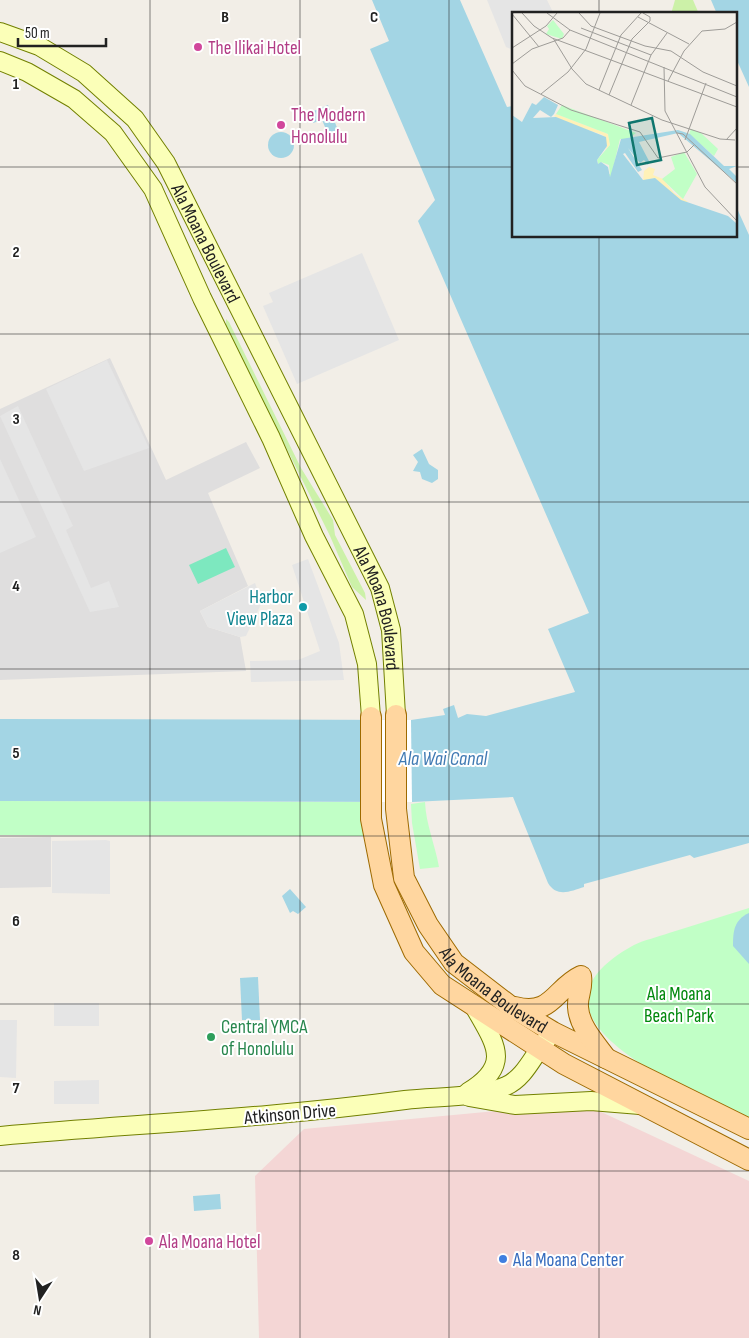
<svg xmlns="http://www.w3.org/2000/svg" width="749" height="1338" viewBox="0 0 749 1338" font-family="'Sofia Sans Condensed',sans-serif">
<style>
.residential{fill:#dfdede}
.commercial{fill:#f4d6d5}
.grass{fill:#ccf1a8}
.park{fill:#c1ffc6}
.pitch{fill:#7de8bf}
.parking{fill:#e5e5e5}
.water{fill:#a3d5e4}
.pier{fill:#fff}
.lines{fill:none;stroke-linecap:round;stroke-linejoin:round}
.secondary-casing{stroke:#728000;stroke-width:20}
.primary-casing{stroke:#9e6a00;stroke-width:22}
.secondary{stroke:#fbffb8;stroke-width:18}
.primary{stroke:#ffd69f;stroke-width:20}
.grid{fill:none;stroke:#212121;stroke-width:1;stroke-opacity:0.55}
.hotel-dot{fill:#d1479c;stroke:#fff;stroke-width:2}
.culture-dot{fill:#0f9aa8;stroke:#fff;stroke-width:2}
.leisure-dot{fill:#2e9e5b;stroke:#fff;stroke-width:2}
.shop-dot{fill:#3f7fe0;stroke:#fff;stroke-width:2}
.labels{text-anchor:middle;stroke-width:4;stroke-linejoin:round;paint-order:stroke}
.hotel-label{font-size:19px;fill:#b23c85;stroke:#fff;text-anchor:start}
.street-label{font-size:19px;fill:#212121;stroke:#fff}
.culture-label{font-size:19px;fill:#0d838f;stroke:#fff;text-anchor:end}
.park-label{font-size:19px;fill:#01880c;stroke:#fff}
.leisure-label{font-size:19px;fill:#27864d;stroke:#fff;text-anchor:start}
.shop-label{font-size:19px;fill:#366cbe;stroke:#fff;text-anchor:start}
.water-label{font-size:20px;font-style:italic;fill:#407ab3;stroke:#fff}
.inset-road{fill:none;stroke:#9e9c98;stroke-width:1}
.view{fill:#0f766e;fill-opacity:0.15;stroke:#0f766e;stroke-width:2.5}
.inset-edge{fill:none;stroke:#212121;stroke-width:2.5}
.grid-label{font-size:16px;text-anchor:middle;font-weight:bold;fill:#212121;stroke:#fff;stroke-width:4;stroke-linejoin:round;paint-order:stroke}
</style>
<rect width="100%" height="100%" fill="#f2eee7"/>
<g class="residential">
<path d="M110,358L166,480L246,442L260,468L208,493L248,586L200,611L208,627L240,637L246,671L0,680V409Z"/>
<path d="M51,837V887L0,888V838Z"/>
</g>
<path class="commercial" d="M597,1110L749,1181V1338H259L255,1176L304,1129L496,1111Z"/>
<g class="grass">
<path d="M675,0H693L699,14H671Z"/>
<path d="M226,319L229,322L301,468L333,520L335,535L365,593L366,600L352,587L330,536L226,326Z"/>
</g>
<g class="park">
<path d="M0,801L360,802L364,836L0,835Z"/>
<path d="M425,802C426,825 435,844 439,867L420,869L412,823L411,804Z"/>
<path d="M749,908V1119C689,1089 501,1018 634,945C644,940 658,937 669,933C696,925 722,916 749,908Z"/>
</g>
<path class="pitch" d="M226,548L235,567L198,584L189,565Z"/>
<g class="parking">
<path d="M487,0H547L554,14H513V50L506,47Z"/>
<path d="M362,253L399,340L297,384L263,306L273,302L269,293Z"/>
<path d="M107,360L149,448L84,471L46,389Z"/>
<path d="M18,406L73,526L66,530L91,588L109,581L119,607L90,612L0,416Z"/>
<path d="M0,459L36,537L0,553Z"/>
<path d="M308,559L339,643L344,680L251,682L250,661L298,660L320,651L292,565Z"/>
<path d="M255,583L262,602L246,636L240,637L208,627L200,611Z"/>
<path d="M106,840L110,841V894L52,893V841Z"/>
<rect x="54" y="1003" width="45" height="23"/>
<path d="M0,1020H17L16,1078L0,1077Z"/>
<path d="M99,1080V1104H54V1081Z"/>
</g>
<g class="water">
<path d="M372,0H460L507,107L513,106V236H735V204L749,235V843L694,858L690,855L584,884V887C571,891 557,898 548,883L513,797L412,802L0,801V719L411,720L445,715L443,709L454,705L458,718L467,714L486,716L575,692L548,629L589,613L418,221L435,200L370,49L389,41Z"/>
<path d="M711,0H749V87L735,56V14H717Z"/>
<path d="M328,105L338,130L328,134L322,120L313,123L309,113Z"/>
<circle cx="281" cy="145" r="13"/>
<path d="M422,449L429,464L438,470V479L432,483L422,479L420,472L413,471L418,462L413,455Z"/>
<path d="M290,889L306,907L298,914L293,911L290,913L282,896Z"/>
<path d="M749,913V964L733,946C733,931 734,920 749,913Z"/>
<path d="M258,977L260,1020H242L240,978Z"/>
<path d="M220,1194L221,1209L194,1211L193,1196Z"/>
</g>
<path class="pier" d="M360,720H411L412,802H360Z"/>
<g class="lines">
<defs>
<g id="secondary">
<path id="s1" d="M0,32L39,46L84,73L135,119L166,163L380,588L391,630L396,715"/>
<path d="M0,61L27,72L74,99L113,133L153,189L202,298L271,438L314,536L354,614L367,664L371,717"/>
<path d="M468,1092C512,1065 496,1045 475,1008"/>
<path d="M469,1097L515,1105L591,1101L640,1105"/>
<path d="M0,1136C135,1124 270,1118 405,1100C437,1096 476,1099 506,1086C526,1077 534,1053 548,1038"/>
</g>
<g id="primary">
<path id="s2" d="M396,715V809L404,878L428,925L454,963L510,1006L553,1032L749,1129"/>
<path d="M371,717V819L384,885L414,952L442,985L564,1064L749,1160"/>
<path d="M515,1007C552,1017 555,988 581,976C583,990 577,996 578,1007C579,1026 595,1043 606,1058"/>
</g>
</defs>
<use href="#secondary" class="secondary-casing"/>
<use href="#primary" class="primary-casing"/>
<use href="#secondary" class="secondary"/>
<use href="#primary" class="primary"/>
</g>
<path class="grid" d="M150,0V1338M300,0V1338M449,0V1338M599,0V14M0,167H513M735,167H749M599,236V1338M0,334H749M0,502H749M0,669H749M0,836H749M0,1004H749M0,1171H749"/>
<g class="hotel-dot">
<circle cx="198" cy="47" r="5"/>
<circle cx="281" cy="125" r="5"/>
<circle cx="149" cy="1241" r="5"/>
</g>
<circle class="culture-dot" cx="303" cy="607" r="5"/>
<circle class="leisure-dot" cx="211" cy="1037" r="5"/>
<circle class="shop-dot" cx="503" cy="1259" r="5"/>
<g class="labels">
<g class="hotel-label">
<text x="208" y="54">The Ilikai Hotel</text>
<text x="291" y="121">The Modern<tspan x="291" dy="22">Honolulu</tspan></text>
<text x="159" y="1248">Ala Moana Hotel</text>
</g>
<g class="street-label">
<text dy="7" stroke="none"><textPath href="#s1" startOffset="306">Ala Moana Boulevard</textPath></text>
<text dy="7" stroke="none"><textPath href="#s1" startOffset="711">Ala Moana Boulevard</textPath></text>
<text dy="7" stroke="none"><textPath href="#s2" startOffset="310">Ala Moana Boulevard</textPath></text>
<text transform="translate(290 1113) rotate(-5)" y="7">Atkinson Drive</text>
</g>
<g class="culture-label">
<text x="293" y="603">Harbor<tspan x="293" dy="22">View Plaza</tspan></text>
</g>
<g class="park-label">
<text x="679" y="1000">Ala Moana<tspan x="679" dy="22">Beach Park</tspan></text>
</g>
<g class="leisure-label">
<text x="221" y="1033">Central YMCA<tspan x="221" dy="22">of Honolulu</tspan></text>
</g>
<g class="shop-label">
<text x="513" y="1266">Ala Moana Center</text>
</g>
<g class="water-label">
<text x="443" y="765">Ala Wai Canal</text>
</g>
</g>
<g transform="translate(512 12)">
<rect width="225" height="225" fill="#f2eee7"/>
<path d="M44,102L96,122L98,133L93,138L95,134L91,123L52,110L42,104ZM137,155L143,157L141,163L151,167L162,181L176,190H168L143,166L131,169L132,159Z" fill="#fff1b8"/>
<path d="M41,8L52,22L50,27L34,22L37,17L35,14ZM50,93L124,121L116,127H108L99,165L92,161L98,162L97,153L89,150L87,154L85,148L98,133L96,122L44,102ZM179,117L189,121L206,137L202,144L177,122ZM172,140L185,162L171,187L150,167L163,157L159,145Z" fill="#c1ffc6"/>
<path d="M32,85L46,93L42,102L39,105L28,98L21,106L44,105L94,125L95,134L85,148L86,152L89,150L96,155L98,165L109,127L166,118L178,122L212,154H225L217,157L225,165V171L166,121L127,130L137,149L136,153L132,148L128,151L116,136L130,158L126,160L113,141L111,142L131,168L143,166L169,188L216,204L224,211L225,224H0V103L10,110L20,91L24,93Z" fill="#a3d5e4"/>
<path class="inset-road" d="M10,1L22,14L40,26L225,95M35,1L58,18L225,85M67,1L79,14L133,34L159,39L191,60L225,74M0,2L27,35M126,5L177,32M69,16L139,43M41,26L60,57L74,72L150,108L208,127L223,128M0,36L34,14L45,1M0,52L20,37L51,26L58,18M152,55L153,99L193,175L225,209M0,58L13,74L59,98L128,120L146,146L175,140L182,133M156,69L172,39L190,19L213,17L225,10M87,78L109,23L129,1M29,82L56,60L74,37L88,1M97,83L120,27L138,9V5L131,1M119,93L139,43L155,21M165,121L171,122L225,172M173,128L194,71M214,128L225,116"/>
<path class="view" d="M140,106L149,148L125,153L117,111Z"/>
<rect width="225" height="225" class="inset-edge"/>
</g>
<g class="grid-label">
<text x="225" y="22">B</text>
<text x="374" y="22">C</text>
<text x="16" y="89">1</text>
<text x="16" y="257">2</text>
<text x="16" y="424">3</text>
<text x="16" y="591">4</text>
<text x="16" y="758">5</text>
<text x="16" y="926">6</text>
<text x="16" y="1093">7</text>
<text x="16" y="1260">8</text>
</g>
<g transform="translate(40 1298) rotate(192)" stroke="#ffffff" stroke-width="4" paint-order="stroke">
<path d="M0-4L9 19L0 12L-9 19Z" fill="#212121"/>
<text y="-8" font-size="14" font-weight="bold" text-anchor="middle" fill="#212121">N</text>
</g>
<path d="M18 38v8h88v-8" fill="none" stroke="#212121" stroke-width="2.5"/>
<text x="25" y="38" font-size="15" fill="#212121" stroke="#ffffff" stroke-width="4" paint-order="stroke">50 m</text>
</svg>
